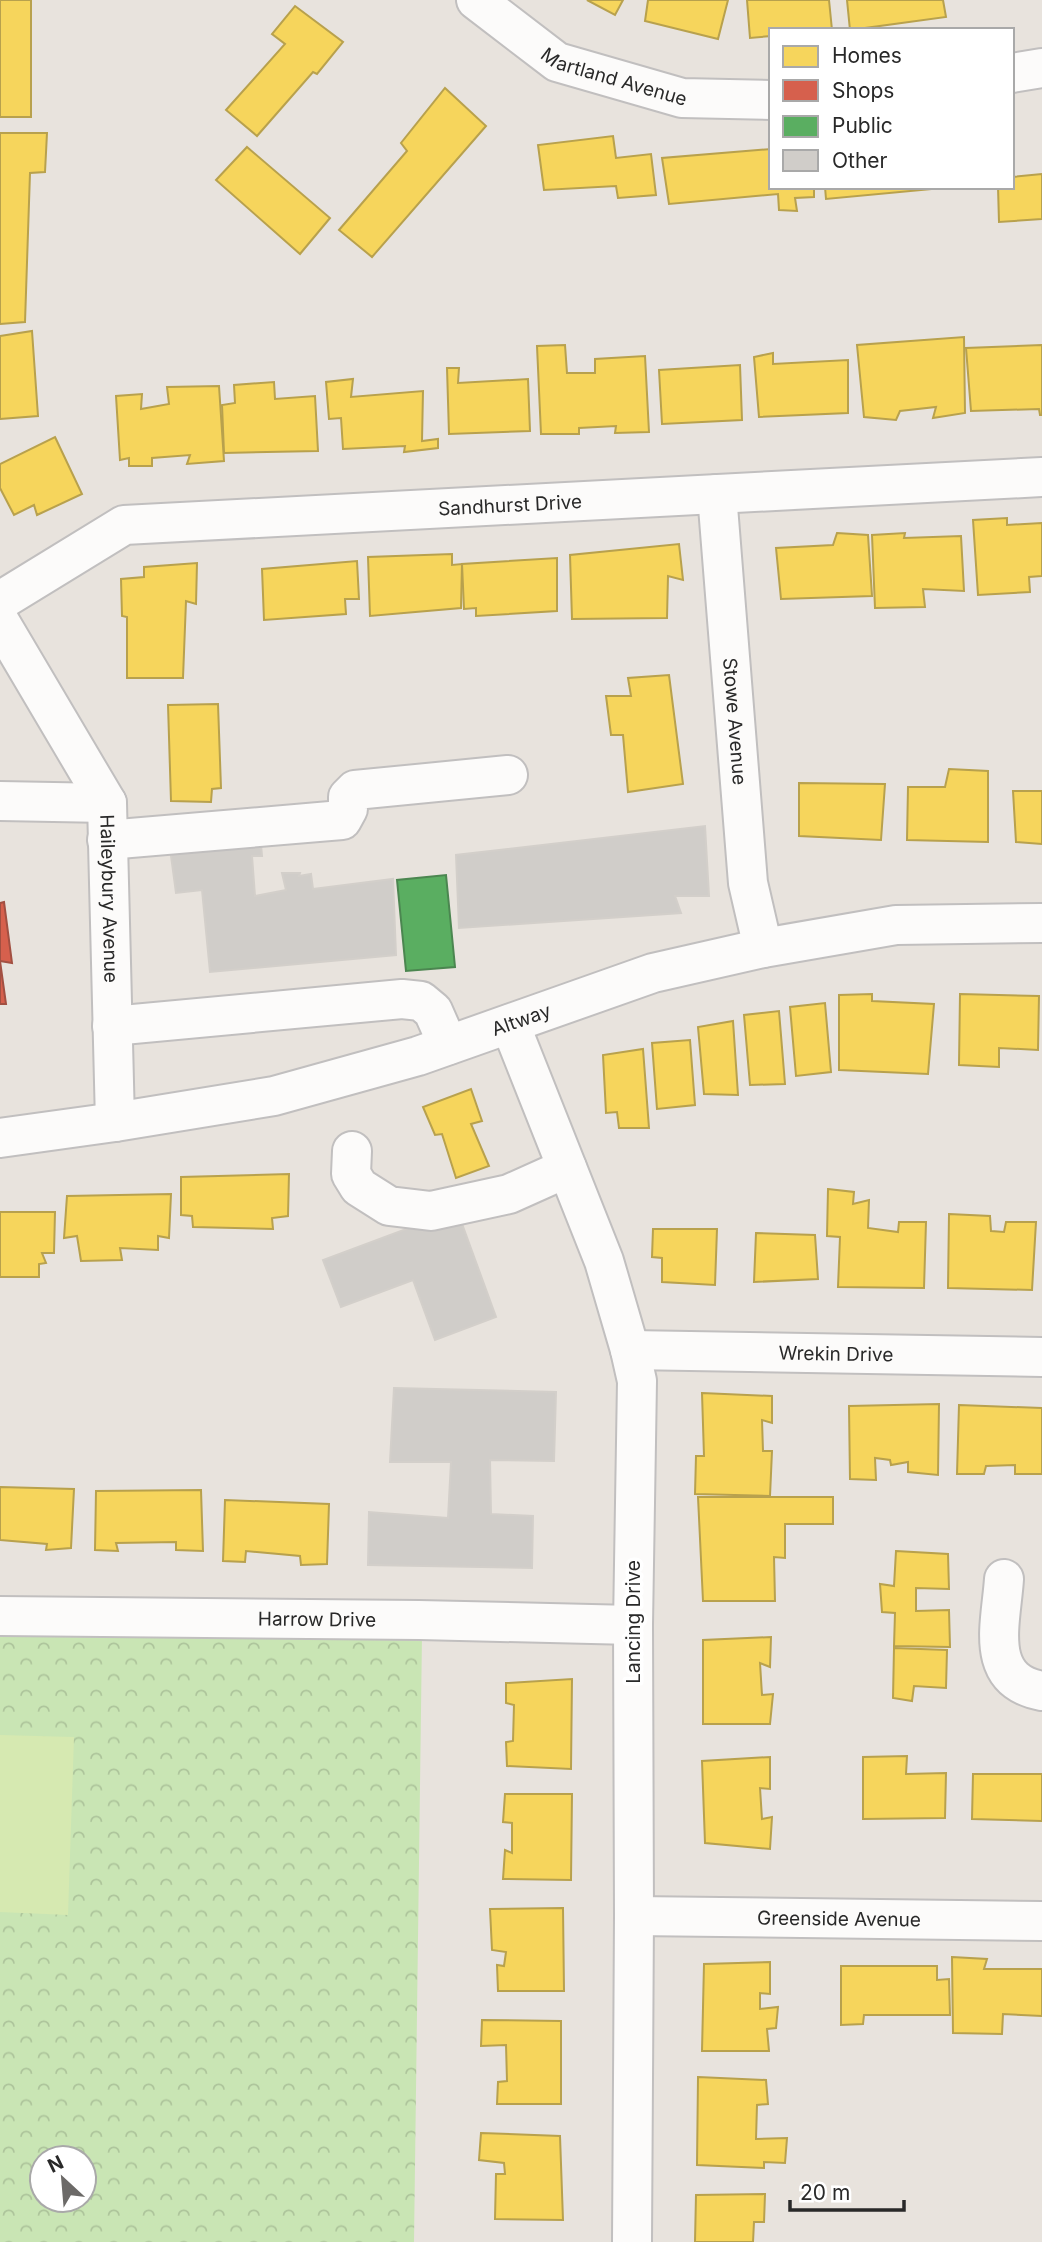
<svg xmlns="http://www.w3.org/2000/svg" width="1042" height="2242" viewBox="0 0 1042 2242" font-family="Inter,sans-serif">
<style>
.park{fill:url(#park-crowns);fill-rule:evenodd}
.pitch{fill:#d6e9b1}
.homes{fill:#f6d55c;stroke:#b8a14d;stroke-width:2}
.shops{fill:#d6604d;stroke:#a25042;stroke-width:2}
.public{fill:#5aae61;stroke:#4b8650;stroke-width:2}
.building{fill:#d0cdc9;stroke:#d3cfca;stroke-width:2}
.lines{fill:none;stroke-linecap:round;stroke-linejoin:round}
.minor-casing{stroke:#c1bfbf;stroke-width:42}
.minor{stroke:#fcfbfa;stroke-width:38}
.labels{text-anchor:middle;stroke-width:7;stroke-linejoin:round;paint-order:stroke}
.street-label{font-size:19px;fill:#292929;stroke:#fff}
</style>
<defs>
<pattern id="park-crowns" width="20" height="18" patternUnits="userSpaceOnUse" patternTransform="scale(1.75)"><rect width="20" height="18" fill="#c9e5b4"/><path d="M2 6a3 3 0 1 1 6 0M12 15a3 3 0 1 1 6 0" fill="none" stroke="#adc49b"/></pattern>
</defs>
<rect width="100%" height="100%" fill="#e8e3dd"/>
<path class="park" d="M0,1624L422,1635L414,2242H0ZM42,2158H84V2200H42Z"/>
<path class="pitch" d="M0,1735L74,1737L68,1915L0,1912Z"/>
<g class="homes">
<rect x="0" y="0" width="31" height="117"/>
<path d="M587,0H623L615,15Z"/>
<path d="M648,0H728L718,39L645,21Z"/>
<path d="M747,0H829L832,30H771V36L750,38Z"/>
<path d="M847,0H943L946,17L850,30Z"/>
<path d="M295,6L343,42L317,74L313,72L257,136L226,110L285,44L272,34Z"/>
<path d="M445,88L486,126L372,257L339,230L407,151L401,143Z"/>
<path d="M0,133H47L45,172L30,173L25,322L0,324Z"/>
<path d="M613,136L616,158L651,154L656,195L618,198L616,186L544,190L538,145Z"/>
<path d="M247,147L330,218L300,254L216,180Z"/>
<path d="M771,149V187H814V197L795,198L797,211L779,210L778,194L669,204L662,158Z"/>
<path d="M1042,174V219L999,222L998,187H1012V177Z"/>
<path d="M825,187H953L826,199Z"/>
<path d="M32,331L38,416L0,419V336Z"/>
<path d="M964,337L965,413L933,418L936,407L900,411L896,420L864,417L857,345Z"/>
<path d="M565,345L567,373H595V359L645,356L649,432L615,433L616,426L579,428V434H541L537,346Z"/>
<path d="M1042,345V415H1040L1039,409L971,411L966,348Z"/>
<path d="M773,353V364L848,360V413L759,417L754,357Z"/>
<path d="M740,365L742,420L662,424L659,370Z"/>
<path d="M447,368H459L458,383L528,379L530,431L449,434Z"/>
<path d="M353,379L351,397L423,391L422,441L438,439V448L404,452L405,446L343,449L341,418L329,419L326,382Z"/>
<path d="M274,382L275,399L315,396L318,451L224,453L222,405L235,403L234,385Z"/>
<path d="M219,386L224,461L187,464L190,455L152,458V466H129V458L120,460L116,396L142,394L141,409L169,404L167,387Z"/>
<path d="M55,437L82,494L37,515L34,505L14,515L0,488V464Z"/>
<path d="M1007,518V525L1042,523V576L1029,577L1030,592L978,595L973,520Z"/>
<path d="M837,533L868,535L872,596L781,599L776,548L833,545Z"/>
<path d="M905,533L904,538L961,536L964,591L923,589L925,607L875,608L872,535Z"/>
<path d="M679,544L683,580L668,576L667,618L572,619L570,555Z"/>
<path d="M452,554V565L462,564L461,608L370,616L368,557Z"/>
<path d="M557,558V611L476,616V608L464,609L462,564Z"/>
<path d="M357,561L359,599H345L346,614L264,620L262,569Z"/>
<path d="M197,563L196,604L186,601L183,678H127V617L122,616L121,579L144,577V567Z"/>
<path d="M669,675L683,784L628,792L623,735H611L606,696H631L628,678Z"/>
<path d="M218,704L221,788L212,789L211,802L171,801L168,705Z"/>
<path d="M949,769L988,771V842L907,840L908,787H945Z"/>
<path d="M799,783L885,784L881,840L799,836Z"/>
<path d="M1013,791H1042V844L1016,842Z"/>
<path d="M872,994V1001L934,1004L928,1074L839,1070V995Z"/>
<path d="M960,994L1039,996L1038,1050L999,1048V1067L959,1065Z"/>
<path d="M825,1003L831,1072L796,1076L790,1007Z"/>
<path d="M779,1011L785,1084L750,1085L744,1015Z"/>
<path d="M733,1021L738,1095L704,1094L698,1027Z"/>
<path d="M690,1040L695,1105L657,1109L652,1043Z"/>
<path d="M643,1049L649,1128H619L617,1112L606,1113L603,1055Z"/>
<path d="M471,1089L482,1121L471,1124L489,1166L456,1178L442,1134L435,1135L423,1107Z"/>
<path d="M289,1174L288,1216L272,1218L273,1229L193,1227L192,1216L181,1215V1177Z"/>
<path d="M828,1189L854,1192L853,1204L869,1200L868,1228L898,1232L899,1222H926L924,1288L838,1287L840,1237L827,1236Z"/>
<path d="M171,1194L169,1238L158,1236V1250L120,1248L122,1260L81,1261L77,1236L64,1238L67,1196Z"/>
<path d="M0,1212H55L54,1253H42L46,1263L39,1264V1277H0Z"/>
<path d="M949,1214L990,1216L991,1231L1004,1232L1006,1222H1036L1032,1290L948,1288Z"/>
<path d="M653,1229H717L715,1285L662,1282V1258L652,1257Z"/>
<path d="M756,1233L815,1235L818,1279L754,1282Z"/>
<path d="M702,1393L772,1396V1423L762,1420L763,1451H772L770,1496L695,1494L696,1456H704Z"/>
<path d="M939,1404L938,1475L908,1472V1462L891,1465L890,1460L875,1458L876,1480L850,1479L849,1406Z"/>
<path d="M959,1405L1042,1408V1474H1015V1465L986,1466L984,1474H957Z"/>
<path d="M0,1487L74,1489L71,1548L46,1550L47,1544L0,1540Z"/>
<path d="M201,1490L203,1551L176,1550V1542L116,1543L118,1551L95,1550L96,1491Z"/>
<path d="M698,1497H833V1524H785V1558L774,1557L775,1601H703Z"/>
<path d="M225,1500L329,1504L327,1564L301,1565L300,1556L246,1551L245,1562L223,1561Z"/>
<path d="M896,1551L948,1554L949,1589L916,1588V1611L949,1610L950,1647L894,1646L895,1613L882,1612L880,1584L894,1586Z"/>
<path d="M771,1637L770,1667L760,1663L762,1695L773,1694L770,1724H703V1640Z"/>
<path d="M894,1648L947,1650L946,1688L914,1686L912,1701L893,1698Z"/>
<path d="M572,1679L571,1769L507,1766L506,1742L513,1741L514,1705L506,1703V1683Z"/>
<path d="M907,1756L906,1774L946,1773L945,1818L863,1819V1757Z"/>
<path d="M770,1757V1789L760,1788L762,1819L772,1817L770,1849L705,1843L702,1761Z"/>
<path d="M973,1774H1042V1821L972,1819Z"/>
<path d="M505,1794H572L571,1880L503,1879L505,1850L512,1853V1823L503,1822Z"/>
<path d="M563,1908L564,1991H498L497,1965L504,1966L506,1952L492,1950L490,1909Z"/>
<path d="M952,1957L987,1959L984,1969H1042V2016L1003,2014L1002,2034L953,2033Z"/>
<path d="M770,1962V1994L760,1993V2009L778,2007L776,2028L767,2029L769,2051H702L704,1964Z"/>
<path d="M841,1966H937V1980L949,1979L950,2015H864L863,2024L841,2025Z"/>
<path d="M482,2020L561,2021V2104H497L498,2082L507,2081L506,2045L481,2046Z"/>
<path d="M698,2077L766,2080L768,2104L757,2105L756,2139L787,2138L785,2163L764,2162V2168L697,2165Z"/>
<path d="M481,2133L560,2136L563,2220L495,2219L496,2174H505L504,2163L479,2160Z"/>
<path d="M765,2194L764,2222H754L753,2242H695L696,2195Z"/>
</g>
<path class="shops" d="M4,902L12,963L0,961L6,1004H0V903Z"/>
<path class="public" d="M446,875L455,967L406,971L397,880Z"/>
<g class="building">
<path d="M705,826L709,896H675L681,913L459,928L456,855Z"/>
<path d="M260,833L262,856H252L255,896L286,890L282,873H300L299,876L311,874L313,889L393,879L396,955L210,972L202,890L176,893L169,841Z"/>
<path d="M457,1210L496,1317L435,1340L413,1280L341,1307L323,1260Z"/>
<path d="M394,1388L556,1392L554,1461L490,1460L491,1514L533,1516L532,1568L368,1565L369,1512L448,1518L451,1462H390Z"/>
</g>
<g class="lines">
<defs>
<g id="minor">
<path id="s1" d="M476,0L557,62L682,98L771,100"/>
<path d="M1012,73L1042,68"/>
<path id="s2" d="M717,494L748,883L763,948"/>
<path id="s3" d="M0,601L124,525L1042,477"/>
<path id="s4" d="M0,622L107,803L115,1122"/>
<path d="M0,801L107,803"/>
<path d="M107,840L342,820L348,809V797L355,790L508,775"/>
<path d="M510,1024L604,1261L630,1350L637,1381L633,1625L634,1916L632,2242"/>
<path d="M112,1026L402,999L421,1001L433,1011L448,1045"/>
<path id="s5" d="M0,1138L115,1122L274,1096L418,1056L653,973L763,948L896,925L1042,923"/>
<path d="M352,1151L351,1174L359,1187L389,1206L431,1211L509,1194L567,1168"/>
<path id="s6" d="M630,1350L1042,1357"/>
<path d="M1004,1579C1001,1624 983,1680 1042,1691"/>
<path id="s7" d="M0,1616L419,1620L633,1625"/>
<path id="s8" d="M634,1916L1042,1921"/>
</g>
</defs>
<use href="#minor" class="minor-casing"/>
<use href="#minor" class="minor"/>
</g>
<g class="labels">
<g class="street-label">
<text dy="7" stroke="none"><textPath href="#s1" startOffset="161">Martland Avenue</textPath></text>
<text dy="7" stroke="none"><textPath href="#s3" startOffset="532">Sandhurst Drive</textPath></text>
<text dy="7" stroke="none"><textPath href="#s2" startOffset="228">Stowe Avenue</textPath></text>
<text dy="7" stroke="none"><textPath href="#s4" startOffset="306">Haileybury Avenue</textPath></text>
<text dy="7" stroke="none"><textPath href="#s5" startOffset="536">Altway</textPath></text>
<text dy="7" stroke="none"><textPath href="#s6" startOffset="206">Wrekin Drive</textPath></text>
<text dy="7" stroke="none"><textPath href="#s7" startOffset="317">Harrow Drive</textPath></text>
<text transform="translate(633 1622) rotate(-90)" y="7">Lancing Drive</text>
<text dy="7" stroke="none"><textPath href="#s8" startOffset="205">Greenside Avenue</textPath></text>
</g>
</g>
<rect x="769" y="28" width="245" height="161" fill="#ffffff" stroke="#a9a9a9" stroke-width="2"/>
<rect x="783" y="46" width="35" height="21" fill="#f6d55c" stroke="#a9a9a9" stroke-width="2"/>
<text x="832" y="63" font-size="21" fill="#292929">Homes</text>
<rect x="783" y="80" width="35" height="21" fill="#d6604d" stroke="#a9a9a9" stroke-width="2"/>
<text x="832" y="98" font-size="21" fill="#292929">Shops</text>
<rect x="783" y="116" width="35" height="21" fill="#5aae61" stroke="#a9a9a9" stroke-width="2"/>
<text x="832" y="133" font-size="21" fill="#292929">Public</text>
<rect x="783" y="150" width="35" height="21" fill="#d0cdc9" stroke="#a9a9a9" stroke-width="2"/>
<text x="832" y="168" font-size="21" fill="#292929">Other</text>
<g transform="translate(63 2179) rotate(334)"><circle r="33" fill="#ffffff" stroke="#a9a9a9" stroke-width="2"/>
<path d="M0-5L12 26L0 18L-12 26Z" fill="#6c6a68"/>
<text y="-10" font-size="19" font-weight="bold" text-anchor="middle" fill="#292929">N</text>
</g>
<path d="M790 2200v10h114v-10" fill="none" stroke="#292929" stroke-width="3.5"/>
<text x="800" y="2200" font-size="21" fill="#292929" stroke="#ffffff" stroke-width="5" paint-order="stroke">20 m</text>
</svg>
